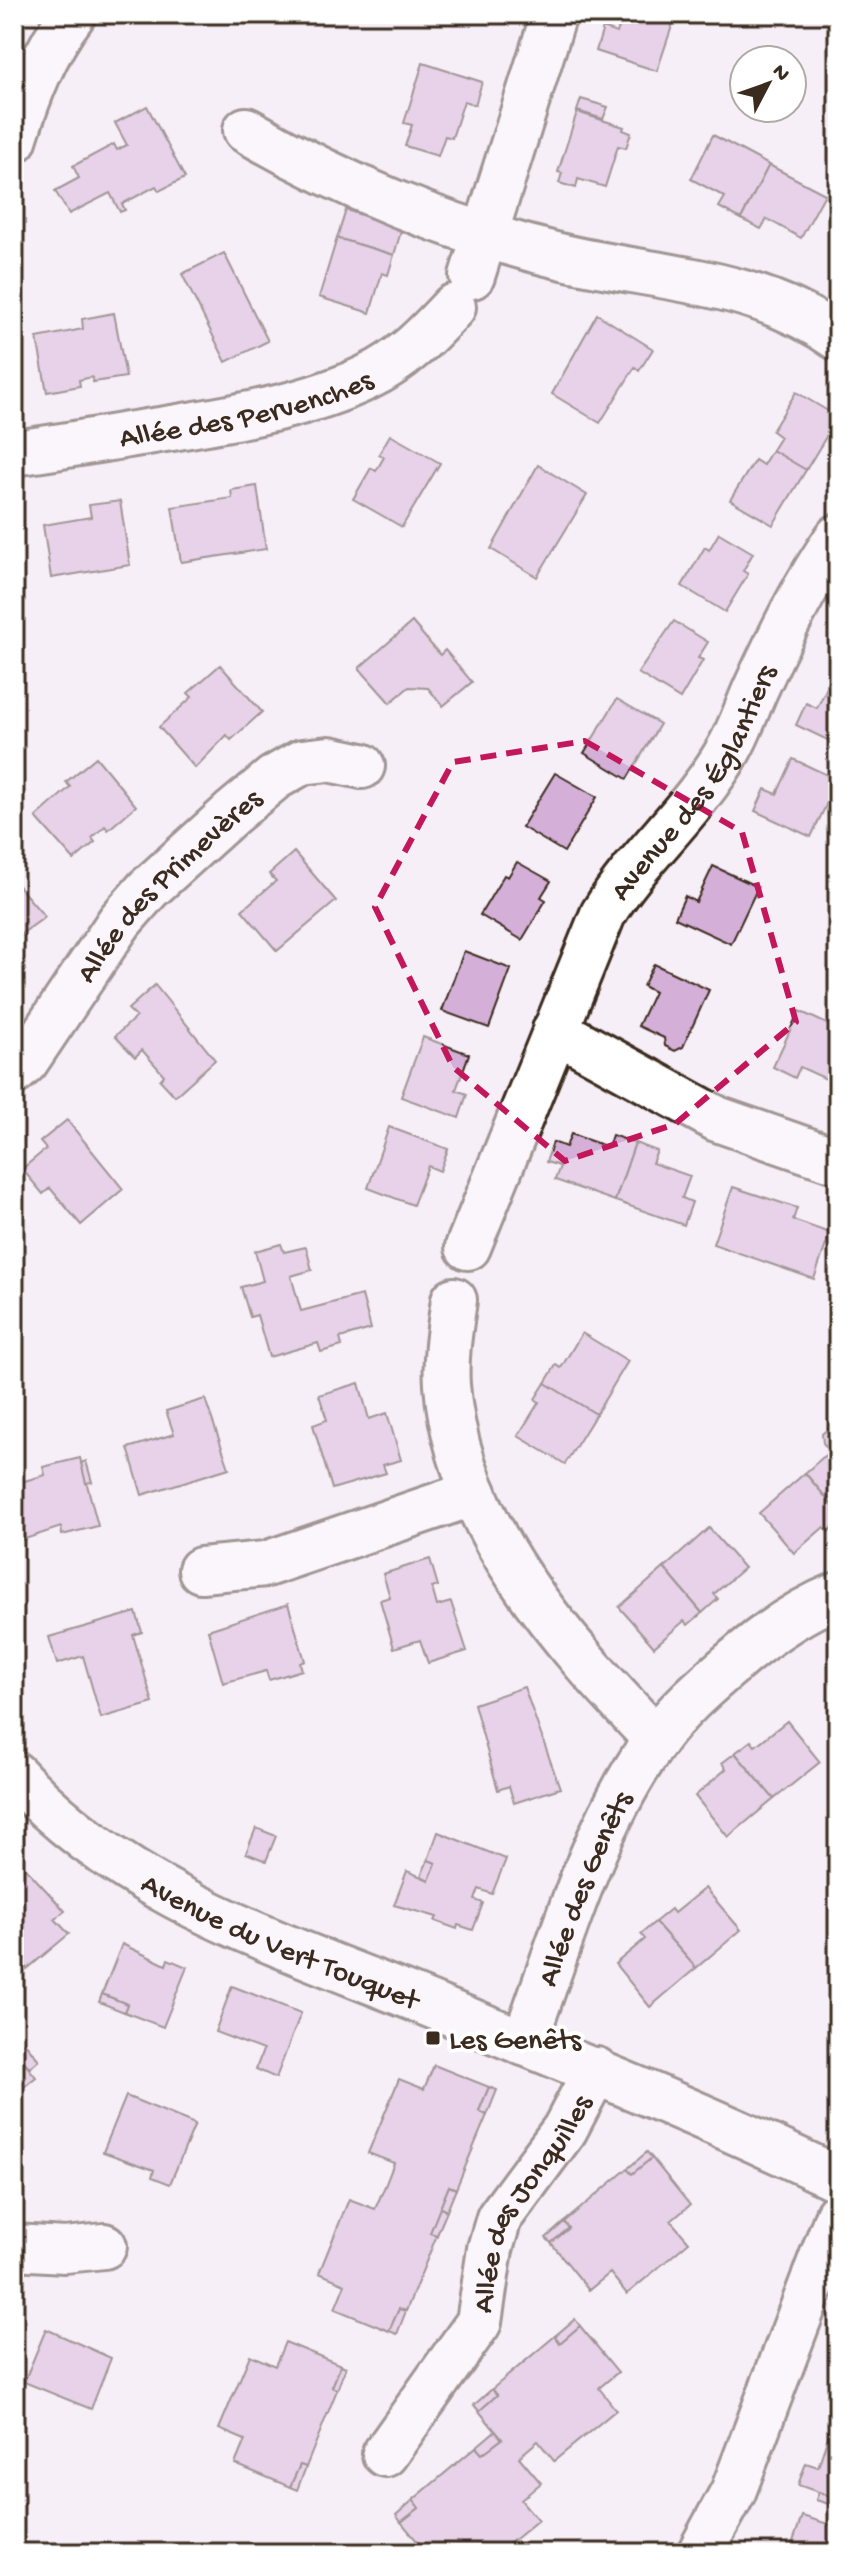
<svg xmlns="http://www.w3.org/2000/svg" width="852" height="2567" viewBox="0 0 852 2567" font-family="'Gochi Hand',sans-serif">
<style>
.building{fill:#d4afd8;stroke:#3b2a1e;stroke-width:2}
.lines{fill:none;stroke-linecap:round;stroke-linejoin:round}
.minor-casing{stroke:#3b2a1e;stroke-width:50}
.minor{stroke:#fff;stroke-width:44}
.marked{fill:none;stroke:#c2185b;stroke-width:6;stroke-dasharray:16 10;stroke-linejoin:round}
.poi-dot{fill:#3b2a1e;stroke:#fff;stroke-width:3}
.labels{text-anchor:middle;stroke-width:8;stroke-linejoin:round;paint-order:stroke}
.street-label{font-size:30px;fill:#3b2a1e;stroke:#fff}
.poi-label{font-size:30px;fill:#3b2a1e;stroke:#fff;text-anchor:start}
</style>
<rect width="100%" height="100%" fill="#f6eff7"/>
<filter id="ink" filterUnits="userSpaceOnUse"><feTurbulence type="fractalNoise" baseFrequency=".0125" numOctaves="2"/><feDisplacementMap in="SourceGraphic" scale="16" xChannelSelector="R" yChannelSelector="G"/><feConvolveMatrix kernelMatrix="1 2 1 2 8 2 1 2 1" color-interpolation-filters="sRGB"/></filter>
<g filter="url(#ink)">
<g class="building">
<path d="M623,14H676L657,71L596,51L603,28L617,33Z"/>
<path d="M423,63L482,82L475,105L464,101L452,138L445,136L438,156L405,146L412,125L404,123Z"/>
<path d="M581,99L608,107L603,119L577,111Z"/>
<path d="M147,106L185,178L159,191L156,186L122,204L125,210L120,212L110,193L69,214L55,191L79,178L73,166L114,144L117,150L127,145L115,123Z"/>
<path d="M577,112L624,127L623,130L631,133L626,148L618,146L605,187L578,179L576,188L559,183L562,173L558,172Z"/>
<path d="M713,135L769,165L741,219L719,207L725,197L691,179Z"/>
<path d="M769,165L825,194L801,238L767,219L761,229L741,219Z"/>
<path d="M346,210L402,228L394,255L337,238Z"/>
<path d="M337,238L394,255L388,275L382,273L370,313L319,297Z"/>
<path d="M224,253L268,341L226,362L182,274Z"/>
<path d="M114,313L126,377L93,382L92,377L79,380L80,386L47,392L37,338L83,329L82,319Z"/>
<path d="M597,314L653,349L639,371L635,367L600,423L552,394Z"/>
<path d="M796,392L838,417L806,470L772,450L780,437L772,431Z"/>
<path d="M390,435L440,463L402,527L353,499L371,468L376,471L384,457L379,454Z"/>
<path d="M772,450L806,470L773,525L730,500L755,460L763,465Z"/>
<path d="M538,465L587,495L537,577L491,549Z"/>
<path d="M257,486L266,549L181,562L172,507L232,498L231,490Z"/>
<path d="M120,501L130,565L51,578L43,525L91,517L89,505Z"/>
<path d="M719,533L753,553L743,571L748,574L725,612L682,586L705,547L709,550Z"/>
<path d="M674,621L708,642L698,658L703,660L680,699L638,673Z"/>
<path d="M412,622L440,655L445,650L472,682L443,706L428,688L409,687L390,703L359,668Z"/>
<path d="M220,665L262,712L231,740L227,735L195,768L159,727L192,697L188,693Z"/>
<path d="M834,673L838,675V745L796,725L806,703L817,708Z"/>
<path d="M617,699L660,724L627,779L584,753Z"/>
<path d="M96,757L136,806L108,830L105,826L92,838L95,842L74,860L36,817L70,787L66,782Z"/>
<path d="M793,759L838,780L811,837L755,811L765,789L777,794Z"/>
<path d="M555,773L597,797L564,852L522,827Z"/>
<path d="M294,852L336,901L277,951L242,910L276,881L269,874Z"/>
<path d="M517,862L551,881L541,897L546,900L522,940L480,915L504,875L508,877Z"/>
<path d="M713,866L758,887L731,944L675,918L685,896L696,902Z"/>
<path d="M14,881L45,917L14,939Z"/>
<path d="M464,951L511,969L489,1028L442,1011Z"/>
<path d="M654,964L709,990L683,1047L675,1051L665,1046L664,1038L638,1026L654,992L643,986Z"/>
<path d="M155,985L215,1060L175,1096L160,1080L164,1075L142,1050L135,1057L115,1036L136,1017L128,1009Z"/>
<path d="M799,1011L838,1029L835,1083L800,1067L795,1078L773,1067Z"/>
<path d="M423,1037L469,1054L456,1090L467,1094L459,1118L401,1097Z"/>
<path d="M67,1120L123,1189L81,1225L50,1188L43,1194L22,1169L46,1149L40,1142Z"/>
<path d="M389,1127L448,1149L440,1171L428,1166L413,1205L368,1188Z"/>
<path d="M571,1134L608,1147L612,1135L635,1143L615,1201L555,1180L560,1166L546,1162L553,1142L566,1147Z"/>
<path d="M635,1143L657,1151L652,1163L690,1176L682,1198L692,1202L684,1225L615,1201Z"/>
<path d="M733,1187L797,1208L793,1220L830,1233L814,1279L713,1244Z"/>
<path d="M281,1244L284,1252L306,1247L312,1270L291,1276L301,1311L362,1295L371,1329L340,1338L342,1346L321,1352L318,1343L269,1357L257,1315L250,1317L241,1287L263,1281L255,1251Z"/>
<path d="M582,1333L628,1361L596,1414L545,1383L556,1365L561,1368Z"/>
<path d="M359,1383L369,1419L387,1413L401,1460L383,1465L386,1473L332,1489L313,1425L327,1420L319,1395Z"/>
<path d="M545,1383L596,1414L565,1464L518,1436L539,1402L535,1399Z"/>
<path d="M205,1399L229,1468L142,1495L128,1448L174,1434L166,1411Z"/>
<path d="M832,1425L838,1426V1512L805,1473L830,1451L823,1443L822,1434Z"/>
<path d="M80,1458L98,1526L62,1535L61,1527L16,1542L14,1484L45,1475L43,1467Z"/>
<path d="M86,1461L92,1482L86,1483L81,1463Z"/>
<path d="M805,1473L838,1512V1523L828,1532L824,1527L794,1553L759,1513Z"/>
<path d="M709,1528L744,1568L714,1594L718,1599L702,1613L664,1568Z"/>
<path d="M430,1559L438,1586L432,1588L437,1606L451,1602L467,1651L428,1663L420,1640L394,1648L380,1600L390,1597L383,1574Z"/>
<path d="M664,1568L702,1613L688,1625L684,1621L654,1647L619,1607Z"/>
<path d="M288,1604L305,1661L300,1663L302,1670L269,1680L266,1671L223,1683L208,1630Z"/>
<path d="M136,1612L142,1632L133,1635L153,1703L101,1718L83,1656L57,1664L49,1637Z"/>
<path d="M524,1687L560,1788L514,1803L509,1786L498,1790L474,1704Z"/>
<path d="M787,1721L820,1762L774,1799L735,1753L751,1741L755,1746Z"/>
<path d="M735,1753L774,1799L728,1837L695,1796L726,1769L722,1763Z"/>
<path d="M256,1828L276,1836L266,1861L246,1853Z"/>
<path d="M438,1832L506,1859L492,1894L479,1889L475,1900L483,1903L473,1930L458,1925L457,1929L435,1921L437,1917L394,1905L407,1871L429,1880L436,1863L428,1860Z"/>
<path d="M428,1860L436,1863L429,1880L421,1876Z"/>
<path d="M19,1861L65,1911L55,1919L69,1934L27,1969L14,1954L21,1946L14,1938V1865Z"/>
<path d="M705,1888L741,1930L696,1968L655,1922L671,1909L674,1913Z"/>
<path d="M655,1922L696,1968L650,2007L615,1964L645,1939L641,1934Z"/>
<path d="M122,1944L166,1965L168,1959L187,1967L163,2027L124,2012L127,2004L102,1994Z"/>
<path d="M232,1986L301,2013L276,2078L256,2069L263,2050L215,2032Z"/>
<path d="M102,1994L127,2004L124,2012L99,2002Z"/>
<path d="M24,2042L39,2060L30,2068L14,2050Z"/>
<path d="M14,2050L36,2077L14,2095Z"/>
<path d="M434,2065L489,2087L479,2111L487,2115L456,2189L449,2186L430,2233L437,2235L406,2311L399,2309L389,2331L335,2309L345,2284L319,2273L349,2199L375,2209L385,2186L394,2163L368,2153L399,2079L424,2089Z"/>
<path d="M489,2087L497,2090L487,2115L479,2111Z"/>
<path d="M126,2096L195,2124L170,2184L152,2177L154,2170L103,2152Z"/>
<path d="M647,2152L652,2158L632,2174L627,2169Z"/>
<path d="M652,2158L690,2205L671,2221L689,2242L627,2294L610,2273L589,2290L551,2243L569,2228L564,2222L627,2169L632,2174Z"/>
<path d="M449,2186L456,2189L447,2211L440,2208Z"/>
<path d="M440,2208L447,2211L437,2235L430,2233Z"/>
<path d="M564,2222L569,2228L551,2243L546,2238Z"/>
<path d="M399,2309L406,2311L397,2334L389,2331Z"/>
<path d="M575,2319L580,2326L560,2343L555,2336Z"/>
<path d="M580,2326L618,2372L599,2388L616,2410L554,2461L538,2441L519,2457L541,2483L521,2500L538,2520L498,2553H427L401,2522L419,2508L413,2500L476,2447L482,2454L502,2439L479,2411L497,2395L492,2389L555,2336L560,2343Z"/>
<path d="M46,2329L111,2358L91,2409L24,2382Z"/>
<path d="M285,2342L341,2365L332,2387L337,2390L306,2467L300,2465L290,2487L235,2464L245,2440L219,2429L250,2355L275,2366Z"/>
<path d="M341,2365L346,2367L337,2390L332,2387Z"/>
<path d="M492,2389L497,2395L479,2411L474,2405Z"/>
<path d="M831,2428L838,2430V2499L798,2485L806,2463L818,2467Z"/>
<path d="M495,2431L502,2439L482,2454L476,2447Z"/>
<path d="M300,2465L306,2467L297,2490L290,2487Z"/>
<path d="M819,2492L838,2499V2507L816,2500Z"/>
<path d="M413,2500L419,2508L401,2522L396,2515Z"/>
<path d="M802,2516L838,2527V2553H789Z"/>
</g>
<g class="lines">
<defs>
<g id="minor">
<path d="M246,130C345,187 443,227 555,255C652,279 754,277 838,338"/>
<path d="M14,140C28,95 44,52 73,14"/>
<path d="M472,276L554,14"/>
<path id="s1" d="M14,453C67,446 119,436 172,428C237,417 308,406 368,377C402,361 427,335 453,307"/>
<path d="M555,1030L717,1119L838,1161"/>
<path id="s2" d="M14,1072L26,1061L120,921L148,889L232,813L274,778L302,762L329,759L362,766"/>
<path id="s3" d="M468,1247L603,914C639,855 695,810 729,749C740,730 747,708 756,688C780,636 805,584 838,537"/>
<path d="M454,1300C450,1329 445,1356 447,1385C458,1528 562,1641 656,1739"/>
<path d="M201,1570L266,1564L474,1493"/>
<path id="s4" d="M14,1774C122,1894 275,1942 421,2001C561,2058 702,2113 838,2179"/>
<path id="s5" d="M524,2043C561,1942 591,1831 654,1742C675,1712 704,1687 731,1664C763,1636 798,1611 838,1595"/>
<path d="M14,2247L65,2250L104,2246"/>
<path id="s6" d="M385,2454L479,2322L490,2249L499,2218L565,2129L596,2070"/>
<path d="M700,2553L733,2492L838,2215"/>
</g>
</defs>
<use href="#minor" class="minor-casing"/>
<use href="#minor" class="minor"/>
</g>
</g>
<path d="M0 0H852V2567H0ZM585,741L742,832L796,1022L675,1124L565,1161L453,1067L375,907L453,762Z" fill="#f6eff7" fill-opacity=".55" fill-rule="evenodd"/>
<path class="marked" d="M585,741L742,832L796,1022L675,1124L565,1161L453,1067L375,907L453,762Z"/>
<rect class="poi-dot" x="425" y="2030" width="16" height="16" rx="4"/>
<g class="labels">
<g class="street-label">
<text dy="10" stroke="none"><textPath href="#s1" startOffset="236">Allée des Pervenches</textPath></text>
<text dy="10" stroke="none"><textPath href="#s3" startOffset="520">Avenue des Églantiers</textPath></text>
<text dy="10" stroke="none"><textPath href="#s2" startOffset="244">Allée des Primevères</textPath></text>
<text dy="10" stroke="none"><textPath href="#s5" startOffset="166">Allée des Genêts</textPath></text>
<text dy="10" stroke="none"><textPath href="#s4" startOffset="318">Avenue du Vert Touquet</textPath></text>
<text dy="10" stroke="none"><textPath href="#s6" startOffset="294">Allée des Jonquilles</textPath></text>
</g>
<g class="poi-label">
<text x="449" y="2048">Les Genêts</text>
</g>
</g>
<rect width="852" height="2567" fill="none" stroke="#fff" stroke-width="48"/>
<rect x="24" y="24" width="804" height="2519" fill="none" stroke="#3b2a1e" stroke-width="3" filter="url(#ink)"/>
<g transform="translate(768 84) rotate(49)"><circle r="38" fill="#ffffff" stroke="#b1aaa5" stroke-width="2"/>
<path d="M0-6L14 30L0 20L-14 30Z" fill="#3b2a1e"/>
<text y="-12" font-size="22" font-weight="bold" text-anchor="middle" fill="#3b2a1e">N</text>
</g>
</svg>
